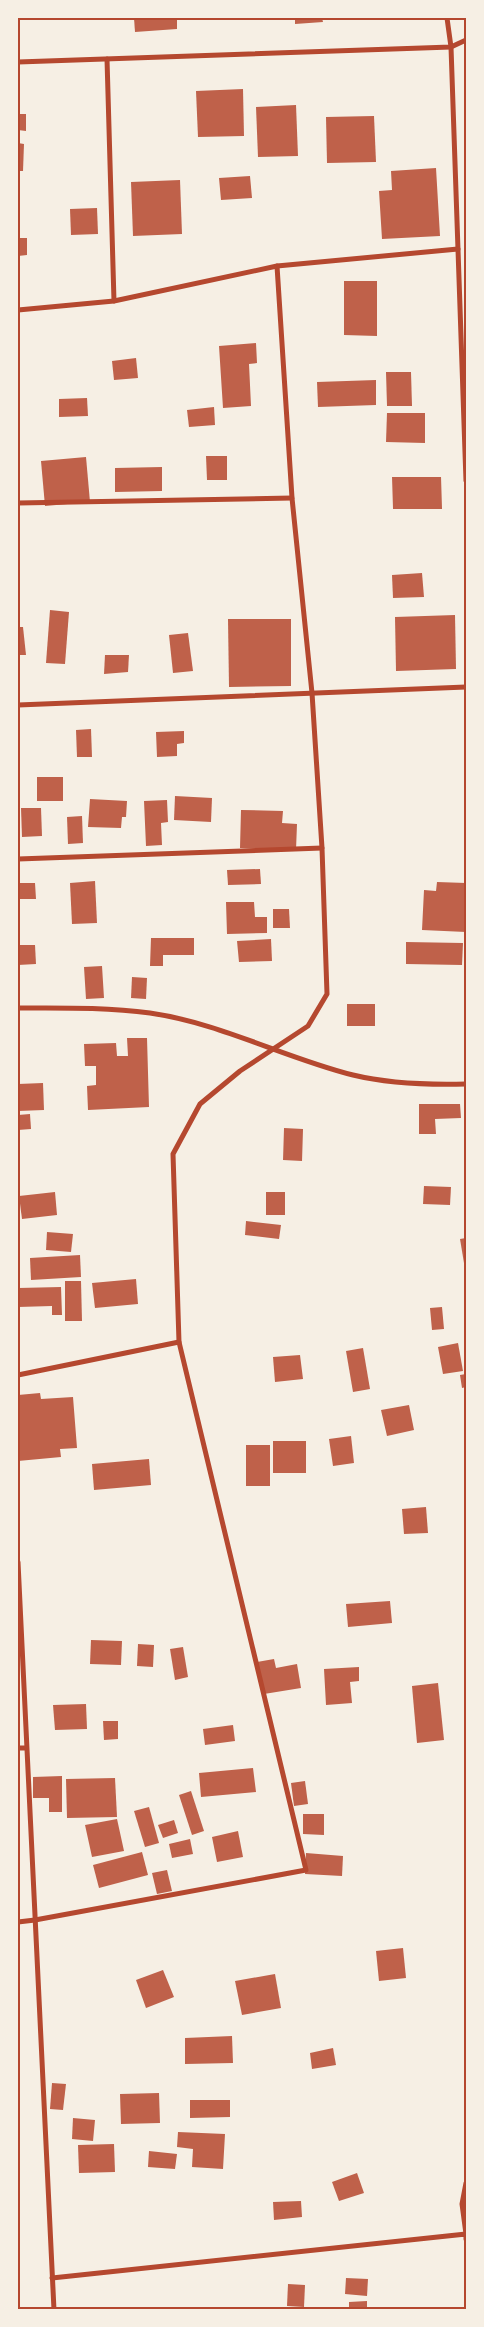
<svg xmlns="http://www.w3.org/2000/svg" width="484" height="2327" viewBox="0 0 484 2327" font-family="Ubuntu,sans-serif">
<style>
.building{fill:#bf614a}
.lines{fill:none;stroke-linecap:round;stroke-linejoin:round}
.minor{stroke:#b5482f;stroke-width:5}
.neatline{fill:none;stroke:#b5482f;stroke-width:2}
</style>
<rect width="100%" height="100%" fill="#f6efe4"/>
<g class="building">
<path d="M134,18H177V29L135,32Z"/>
<path d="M295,18H322L323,22L295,24Z"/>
<path d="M243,89L244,136L198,137L196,91Z"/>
<path d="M296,105L298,156L258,157L256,107Z"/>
<path d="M18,114H26V131L18,130Z"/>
<path d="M374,116L376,162L327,163L326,117Z"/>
<path d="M18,143L24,144L23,171H18Z"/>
<path d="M436,168L440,236L382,239L379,191L392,190L391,171Z"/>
<path d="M250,176L252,198L221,200L219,178Z"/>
<path d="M180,180L182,234L133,236L131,182Z"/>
<path d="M97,208L98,234L71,235L70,209Z"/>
<path d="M18,238H27V255L18,256Z"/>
<path d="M344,281H377V336L344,335Z"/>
<path d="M256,343L257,363L249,364L251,406L223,408L219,346Z"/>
<path d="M136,358L138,378L114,380L112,361Z"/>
<path d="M386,372H411L412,406H387Z"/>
<path d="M376,380V405L318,407L317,382Z"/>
<path d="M87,398L88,416L59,417V399Z"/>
<path d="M214,407L215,425L189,427L187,410Z"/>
<path d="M387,413H425V443L386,442Z"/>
<path d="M206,456H227V480H207Z"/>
<path d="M86,457L90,502L45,506L41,461Z"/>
<path d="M162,467V491L115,492V468Z"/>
<path d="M392,477H441L442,509H393Z"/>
<path d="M422,573L424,597L393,598L392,575Z"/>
<path d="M50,610L69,612L65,664L46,663Z"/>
<path d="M455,615L456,669L396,671L395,617Z"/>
<path d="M228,619H291V686L229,687Z"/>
<path d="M18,627H23L26,655H18Z"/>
<path d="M188,633L193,671L173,673L169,635Z"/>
<path d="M105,655H129L128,672L104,674Z"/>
<path d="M91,729L92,757H77L76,730Z"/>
<path d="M184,731V743L177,744V756L157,757L156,732Z"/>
<rect x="37" y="777" width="26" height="24"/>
<path d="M175,796L212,798L211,822L174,820Z"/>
<path d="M90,799L127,801L126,817H122L121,828L88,827Z"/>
<path d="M167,800L168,822L161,823L162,845L146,846L144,801Z"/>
<path d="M21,808H41L42,836L22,837Z"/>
<path d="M241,810L283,811L282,823L297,824L296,850L240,848Z"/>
<path d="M82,816L83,843L68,844L67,817Z"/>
<path d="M260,869L261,884L228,885L227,870Z"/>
<path d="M95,881L97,923L72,924L70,883Z"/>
<path d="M437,882L466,883V932L422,930L424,890L436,891Z"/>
<path d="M18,883H35L36,899H18Z"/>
<path d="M226,902H254L255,917H267V933L227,934Z"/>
<path d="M273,909H289L290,928H273Z"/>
<path d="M151,938H194V955H163V966H150Z"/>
<path d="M271,939L272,961L239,962L237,941Z"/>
<path d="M406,942L463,943L462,965L406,964Z"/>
<path d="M18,945H35L36,964L18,965Z"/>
<path d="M102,966L104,998L86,999L84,967Z"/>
<path d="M132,977L147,978L146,999L131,998Z"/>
<rect x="347" y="1004" width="28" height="22"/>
<path d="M127,1038H147L149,1107L88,1110L87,1086L96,1085V1066H85L84,1044L116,1043L117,1056H128Z"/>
<path d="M43,1083L44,1110L18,1111V1084Z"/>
<path d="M419,1104H460L461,1118L435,1119L436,1134H419Z"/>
<path d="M30,1114L31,1129L18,1130V1115Z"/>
<path d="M284,1128L303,1129L302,1161L283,1160Z"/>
<path d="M424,1186L451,1187L450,1205L423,1204Z"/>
<path d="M55,1192L57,1215L22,1219L19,1196Z"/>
<rect x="266" y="1192" width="19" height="23"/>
<path d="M246,1221L281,1225L279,1239L245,1235Z"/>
<path d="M47,1232L73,1234L71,1252L46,1250Z"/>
<path d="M466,1238V1262L464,1263L460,1239Z"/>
<path d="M80,1255L81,1277L31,1280L30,1258Z"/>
<path d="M136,1279L138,1304L95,1308L92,1283Z"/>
<path d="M65,1281H81L82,1321H65Z"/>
<path d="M61,1287L62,1315H52V1306L18,1307V1288Z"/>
<path d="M442,1307L444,1329L432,1330L430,1308Z"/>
<path d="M458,1343L463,1371L443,1374L438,1347Z"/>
<path d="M363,1348L370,1389L353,1392L346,1351Z"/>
<path d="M300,1355L303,1379L275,1382L273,1357Z"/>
<path d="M466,1374V1387L462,1388L460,1375Z"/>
<path d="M40,1393L41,1399L73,1397L77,1448L60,1449L61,1457L18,1461V1395Z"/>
<path d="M409,1405L414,1430L387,1436L381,1410Z"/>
<path d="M351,1436L354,1463L333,1466L329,1439Z"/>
<rect x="273" y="1441" width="33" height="32"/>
<rect x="246" y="1445" width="24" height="41"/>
<path d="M149,1459L151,1485L94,1490L92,1464Z"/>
<path d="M426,1507L428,1533L404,1534L402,1509Z"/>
<path d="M390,1601L392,1623L348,1627L346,1604Z"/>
<path d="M91,1640L122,1641L121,1665L90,1664Z"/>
<path d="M138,1644L154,1645L153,1667L137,1666Z"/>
<path d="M183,1647L188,1677L175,1680L170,1649Z"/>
<path d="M274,1659L276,1668L297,1664L301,1688L264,1694L257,1662Z"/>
<path d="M359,1667V1681L350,1682L352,1703L326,1705L324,1669Z"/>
<path d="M438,1683L444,1740L417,1743L412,1686Z"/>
<path d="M86,1704L87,1729L55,1730L53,1705Z"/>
<path d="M103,1721H118V1739L104,1740Z"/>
<path d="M233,1725L235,1741L205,1745L203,1729Z"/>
<path d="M253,1768L256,1792L201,1797L199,1773Z"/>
<path d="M62,1776V1812H49V1798H33V1777Z"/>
<path d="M115,1778L117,1817L67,1818L66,1779Z"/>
<path d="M305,1781L308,1804L294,1806L291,1783Z"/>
<path d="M191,1791L204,1831L192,1835L179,1795Z"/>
<path d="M149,1807L159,1843L145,1847L134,1811Z"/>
<path d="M303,1814H324V1835L303,1834Z"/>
<path d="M117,1819L124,1851L92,1857L85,1825Z"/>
<path d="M174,1820L178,1833L163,1838L158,1825Z"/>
<path d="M238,1831L243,1857L217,1862L212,1837Z"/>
<path d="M190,1839L193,1854L172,1858L169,1844Z"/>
<path d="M142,1852L148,1875L99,1888L93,1865Z"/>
<path d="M306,1853L343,1856L342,1876L305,1874Z"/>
<path d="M167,1870L172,1891L157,1894L152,1873Z"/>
<path d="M403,1948L406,1978L379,1981L376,1951Z"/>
<path d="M163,1970L174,1997L146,2008L136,1980Z"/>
<path d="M275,1974L281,2008L242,2015L235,1981Z"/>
<path d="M232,2036L233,2063L185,2064V2038Z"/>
<path d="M333,2048L336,2065L312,2069L310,2053Z"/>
<path d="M52,2083L66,2084L63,2110L50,2109Z"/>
<path d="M159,2093L160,2123L121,2124L120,2094Z"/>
<path d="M190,2100H230V2117L190,2118Z"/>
<path d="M73,2118L95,2120L93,2141L72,2139Z"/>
<path d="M178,2132L225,2134L223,2169L192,2167L193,2149L177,2147Z"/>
<path d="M114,2144L115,2172L79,2173L78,2145Z"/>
<path d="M149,2151L177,2154L175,2169L148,2167Z"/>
<path d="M357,2173L364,2193L339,2201L332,2182Z"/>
<path d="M301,2201L302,2217L274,2220L273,2202Z"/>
<path d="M346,2278L368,2279L367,2296L345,2294Z"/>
<path d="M288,2284L305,2285L304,2307L287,2306Z"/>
<path d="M367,2301V2310H349V2302Z"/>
</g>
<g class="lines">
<g class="minor">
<path d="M447,18L451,47L466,481"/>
<path d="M107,59L114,301"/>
<path d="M18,62L451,47L466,40"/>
<path d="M18,310L114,301L277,266L458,249"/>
<path d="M18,503L292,498"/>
<path d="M18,705L466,687"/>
<path d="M18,859L322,848"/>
<path d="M18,1008C61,1008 107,1007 150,1013C220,1023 285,1058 353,1075C390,1084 429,1085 466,1084"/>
<path d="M18,1375L179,1342"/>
<path d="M18,1562L54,2310"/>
<path d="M18,1748H26"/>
<path d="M18,1922L35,1920L306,1870L179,1342L173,1154L200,1104L240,1071L308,1026L327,994L322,848L312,693L292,498L277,266"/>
<path d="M466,2234L462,2204L466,2183"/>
<path d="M52,2278L466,2234V2239"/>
</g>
</g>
<rect width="484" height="2327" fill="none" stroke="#f6efe4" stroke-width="38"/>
<rect x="19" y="19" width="446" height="2289" class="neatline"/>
</svg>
